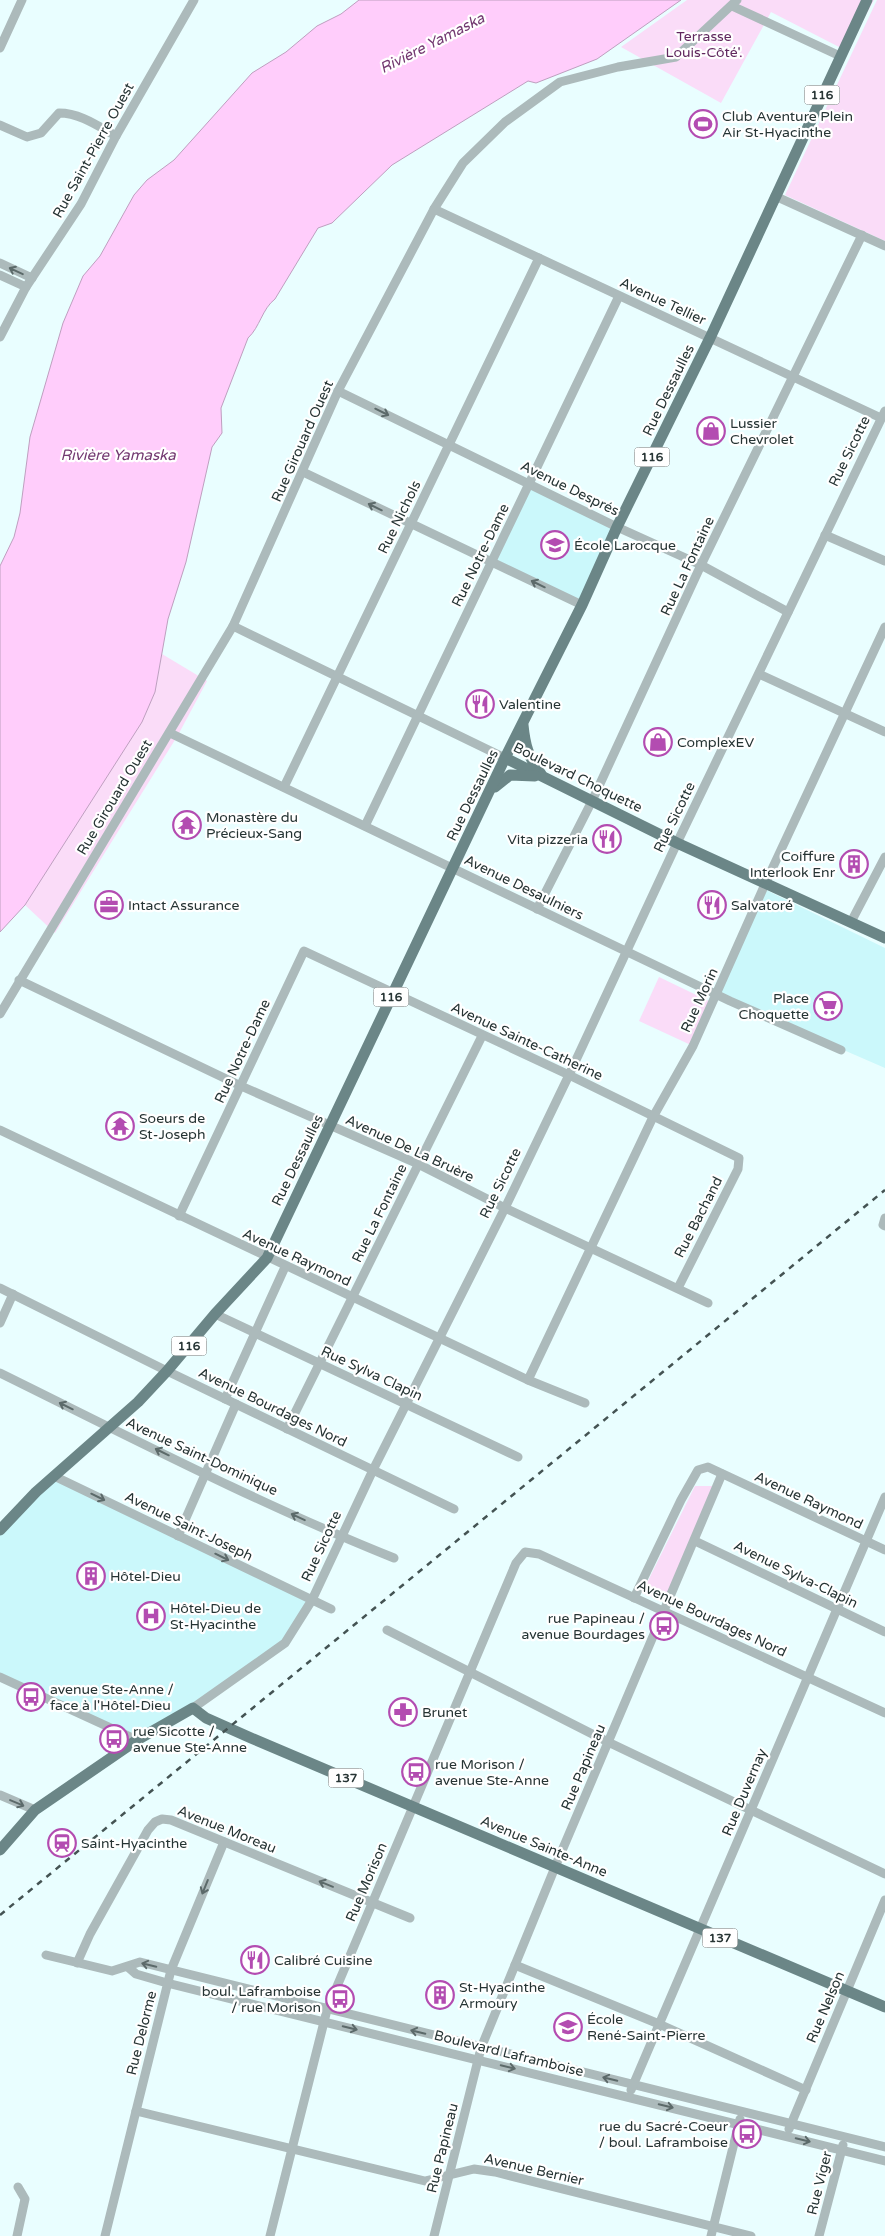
<svg xmlns="http://www.w3.org/2000/svg" width="885" height="2236" viewBox="0 0 885 2236" font-family="'Varela Round',sans-serif">
<style>
.built{fill:#cbf8fb}
.green{fill:#fadcf8}
.water{fill:#ffcdfb;stroke:#be9fbf}
.lines{fill:none;stroke-linecap:round;stroke-linejoin:round}
.minor{stroke:#acbabb;stroke-width:9}
.major{stroke:#6b8687;stroke-width:11}
.rail{stroke:#445353;stroke-width:2.5;stroke-dasharray:6 6;stroke-linecap:butt}
.oneway{stroke:#5c6a6a}
.labels{text-anchor:middle;stroke-width:4.5;stroke-linejoin:round;paint-order:stroke}
.shield{fill:#fff;stroke:#677171;stroke-width:1}
.shield-label{font-size:12px;font-weight:bold;fill:#263434}
.park-label{font-size:14px;fill:#61285f;stroke:#fff}
.poi-label{font-size:14px;fill:#263434;stroke:#fff;text-anchor:start}
.street-label{font-size:14px;fill:#263434;stroke:#fff}
.water-label{font-size:15px;font-style:italic;fill:#733971;stroke:#fff}
</style>
<rect width="100%" height="100%" fill="#e9feff"/>
<g class="built">
<path d="M530,483L617,527L582,605L492,562Z"/>
<path d="M764,889L885,948V1068L717,995Z"/>
<path d="M54,1476L312,1600L285,1643L137,1740L0,1677V1530Z"/>
</g>
<g class="green">
<path d="M687,0H874L852,41L841,48L771,12L721,103L621,47Z"/>
<path d="M877,0H885V241L785,195Z"/>
<path d="M162,654L207,681L178,735L55,933L25,905L142,721L155,692Z"/>
<path d="M659,977L713,1003L693,1046L639,1021Z"/>
<path d="M695,1486H714L666,1602L642,1593Z"/>
</g>
<path class="water" d="M359,0H681L597,59L536,83L528,81L392,165L332,223L318,228L275,299C262,309 260,327 248,338L221,408L222,433L212,447L186,562L168,619L155,692L142,722L25,905L0,932V566L14,537L20,513L30,437L63,323L83,276L100,256L134,195L147,180L174,160L252,73L286,52L317,26L341,14Z"/>
<g class="lines">
<g class="minor">
<path d="M732,6L840,56"/>
<path d="M0,48L22,0"/>
<path d="M0,125L27,137L41,133L59,113C80,113 98,126 116,136"/>
<path d="M775,196L885,246"/>
<path d="M434,209L881,418"/>
<path d="M0,263L32,278"/>
<path d="M0,275L26,287"/>
<path d="M0,337L26,287L81,204L116,136L194,0"/>
<path d="M338,391L617,527L701,565L788,612"/>
<path d="M303,472L582,605"/>
<path d="M825,535L885,561"/>
<path d="M233,626L505,758"/>
<path d="M759,674L885,732"/>
<path d="M170,733L730,1001L841,1050"/>
<path d="M284,787L539,258"/>
<path d="M365,826L619,296"/>
<path d="M537,909L592,801L701,565L862,235"/>
<path d="M851,922L885,857"/>
<path d="M19,980L241,1086L418,1164L505,1208L708,1303"/>
<path d="M0,1014L233,626L338,391L434,209L463,163L505,122L560,82L618,67L676,57L737,0"/>
<path d="M0,1130L528,1380L585,1403"/>
<path d="M179,1216L304,951L569,1075L739,1158L738,1169L678,1288"/>
<path d="M885,1218L883,1225L885,1226"/>
<path d="M0,1288L167,1371L454,1509"/>
<path d="M215,1314L518,1457"/>
<path d="M0,1323L13,1294"/>
<path d="M0,1373C130,1437 259,1504 394,1558"/>
<path d="M528,1380L653,1117L693,1046L766,882L885,627"/>
<path d="M225,1399L285,1267"/>
<path d="M287,1429L482,1036"/>
<path d="M54,1476L331,1609"/>
<path d="M178,1536L236,1404"/>
<path d="M695,1541L885,1632"/>
<path d="M634,1598L681,1500L698,1470L708,1467L885,1550"/>
<path d="M387,1630L608,1742L885,1874"/>
<path d="M0,1677L137,1740"/>
<path d="M193,1708L285,1643L312,1600L373,1470L505,1208L569,1075L677,843L885,411"/>
<path d="M0,1795L35,1810"/>
<path d="M46,1955L112,1971L140,1962L885,2147"/>
<path d="M77,1963L90,1934L148,1830L155,1822L162,1819L171,1820L410,1918"/>
<path d="M515,1965L659,2024L806,2090"/>
<path d="M128,1967L136,1974L167,1983L885,2161"/>
<path d="M631,2090L885,1497"/>
<path d="M136,2111L425,2181L474,2169L495,2172L751,2236"/>
<path d="M789,2129L885,1900"/>
<path d="M17,2236L25,2199L18,2187"/>
<path d="M105,2236L171,1970L224,1842"/>
<path d="M270,2236L327,2010L516,1563L525,1552L539,1554L885,1713"/>
<path d="M434,2236L481,2048L558,1860L722,1474"/>
<path d="M711,2236L740,2119"/>
<path d="M819,2236L843,2145"/>
</g>
<g class="major">
<path d="M523,725C525,745 528,757 541,774"/>
<path d="M505,758L677,843L885,938"/>
<path d="M495,787L510,775L535,776"/>
<path d="M0,1530L36,1492L138,1402L167,1371L215,1314L267,1258L505,758L582,605L617,527L710,338L867,0"/>
<path d="M0,1850L35,1810L137,1740L193,1708L206,1718L251,1738L885,2007"/>
</g>
<path class="rail" d="M0,1915L885,1190"/>
</g>
<defs><path id="oneway-shaft" d="M-6 0H5M1.5-3L5.5 0L1.5 3" fill="none" stroke-width="1.6" stroke-linecap="round" stroke-linejoin="round" transform="scale(1.25)"/></defs>
<g class="oneway">
<use href="#oneway-shaft" transform="translate(16 271) rotate(-155)"/>
<use href="#oneway-shaft" transform="translate(382 412) rotate(26)"/>
<use href="#oneway-shaft" transform="translate(375 507) rotate(-154)"/>
<use href="#oneway-shaft" transform="translate(538 584) rotate(-154)"/>
<use href="#oneway-shaft" transform="translate(66 1406) rotate(-154)"/>
<use href="#oneway-shaft" transform="translate(162 1452) rotate(-154)"/>
<use href="#oneway-shaft" transform="translate(98 1497) rotate(26)"/>
<use href="#oneway-shaft" transform="translate(298 1517) rotate(-155)"/>
<use href="#oneway-shaft" transform="translate(222 1557) rotate(26)"/>
<use href="#oneway-shaft" transform="translate(17 1803) rotate(23)"/>
<use href="#oneway-shaft" transform="translate(326 1884) rotate(-158)"/>
<use href="#oneway-shaft" transform="translate(205 1887) rotate(112)"/>
<use href="#oneway-shaft" transform="translate(149 1965) rotate(-166)"/>
<use href="#oneway-shaft" transform="translate(350 2028) rotate(14)"/>
<use href="#oneway-shaft" transform="translate(418 2032) rotate(-166)"/>
<use href="#oneway-shaft" transform="translate(508 2067) rotate(14)"/>
<use href="#oneway-shaft" transform="translate(610 2079) rotate(-166)"/>
<use href="#oneway-shaft" transform="translate(666 2106) rotate(14)"/>
<use href="#oneway-shaft" transform="translate(803 2140) rotate(14)"/>
</g>
<defs>
<symbol id="stadium-ring" viewBox="-11 -11 22 22"><circle r="9.5" fill="#fff" stroke="#b34cb1" stroke-width="1.5"/><path d="M0-5a6.5 5 0 1 0 0 10a6.5 5 0 1 0 0-10ZM-3.5-1.8h7v3.6h-7Z" fill="#b34cb1"/></symbol>
<symbol id="shop-ring" viewBox="-11 -11 22 22"><circle r="9.5" fill="#fff" stroke="#b34cb1" stroke-width="1.5"/><path d="M-5-2.5h2.3a2.7 3.5 0 0 1 5.4 0H5L5.5 6h-11ZM-1.5-2.5h3a1.5 2.3 0 0 0-3 0Z" fill="#b34cb1"/></symbol>
<symbol id="school-ring" viewBox="-11 -11 22 22"><circle r="9.5" fill="#fff" stroke="#b34cb1" stroke-width="1.5"/><path d="M0-5L7-2L0 1L-7-2ZM-4 1L0 2.5L4 1V4Q0 6-4 4Z" fill="#b34cb1"/></symbol>
<symbol id="restaurant-ring" viewBox="-11 -11 22 22"><circle r="9.5" fill="#fff" stroke="#b34cb1" stroke-width="1.5"/><path d="M-5-6h1v4h1v-4h1v4h1v-4h1v5L-1.5 .5V6h-2V.5L-5-1ZM5-6V6H3V1.5H1.5Q1.5-4 5-6Z" fill="#b34cb1"/></symbol>
<symbol id="temple-ring" viewBox="-11 -11 22 22"><circle r="9.5" fill="#fff" stroke="#b34cb1" stroke-width="1.5"/><path d="M0-6L5-2H3V0L6.5 2.5H4V6H1.5V3h-3V6H-4V2.5H-6.5L-3 0V-2H-5Z" fill="#b34cb1"/></symbol>
<symbol id="building-ring" viewBox="-11 -11 22 22"><circle r="9.5" fill="#fff" stroke="#b34cb1" stroke-width="1.5"/><path d="M-4-6H4V6H1V3H-1V6H-4ZM-2.5-4.3h1.7v1.8h-1.7ZM.8-4.3h1.7v1.8H.8ZM-2.5-1h1.7V.8h-1.7ZM.8-1h1.7V.8H.8Z" fill="#b34cb1"/></symbol>
<symbol id="office-ring" viewBox="-11 -11 22 22"><circle r="9.5" fill="#fff" stroke="#b34cb1" stroke-width="1.5"/><path d="M-6-3h4V-5.5h4V-3h4V5H-6ZM-1-4.5V-3h2v-1.5ZM-6 0V1H6V0Z" fill="#b34cb1"/></symbol>
<symbol id="supermarket-ring" viewBox="-11 -11 22 22"><circle r="9.5" fill="#fff" stroke="#b34cb1" stroke-width="1.5"/><path d="M-6-5.5h2.5l.6 2H6L4.5 2H-2.5L-4.4-4H-6ZM-1.5 3.2a1.3 1.3 0 1 0 .1 0ZM3 3.2a1.3 1.3 0 1 0 .1 0Z" fill="#b34cb1"/></symbol>
<symbol id="hospital-ring" viewBox="-11 -11 22 22"><circle r="9.5" fill="#fff" stroke="#b34cb1" stroke-width="1.5"/><path d="M-5-5h3v3.5h4V-5h3V5h-3V1.5h-4V5h-3Z" fill="#b34cb1"/></symbol>
<symbol id="bus-ring" viewBox="-11 -11 22 22"><circle r="9.5" fill="#fff" stroke="#b34cb1" stroke-width="1.5"/><path d="M-5-6H5V4H4V6H2V4H-2V6H-4V4H-5ZM-3.5-4V0h7V-4ZM-3.5 1.2v1.5H-2V1.2ZM2 1.2v1.5H3.5V1.2Z" fill="#b34cb1"/></symbol>
<symbol id="pharmacy-ring" viewBox="-11 -11 22 22"><circle r="9.5" fill="#fff" stroke="#b34cb1" stroke-width="1.5"/><path d="M-2-6h4v4h4v4h-4v4h-4v-4h-4v-4h4Z" fill="#b34cb1"/></symbol>
<symbol id="station-ring" viewBox="-11 -11 22 22"><circle r="9.5" fill="#fff" stroke="#b34cb1" stroke-width="1.5"/><path d="M-3-6H3Q5-6 5-4V2Q5 4 3 4L4.5 6H3L1.5 4h-3L-3 6H-4.5L-3 4Q-5 4-5 2V-4Q-5-6-3-6ZM-3.5-4v3h7v-3ZM-3.5 1v1.5H-2V1ZM2 1v1.5H3.5V1Z" fill="#b34cb1"/></symbol>
</defs>
<g fill-rule="evenodd">
<use href="#stadium-ring" x="687" y="108" width="32" height="32"/>
<use href="#shop-ring" x="695" y="415" width="32" height="32"/>
<use href="#school-ring" x="539" y="529" width="32" height="32"/>
<use href="#restaurant-ring" x="464" y="688" width="32" height="32"/>
<use href="#shop-ring" x="642" y="726" width="32" height="32"/>
<use href="#temple-ring" x="171" y="809" width="32" height="32"/>
<use href="#restaurant-ring" x="591" y="823" width="32" height="32"/>
<use href="#building-ring" x="838" y="848" width="32" height="32"/>
<use href="#office-ring" x="93" y="889" width="32" height="32"/>
<use href="#restaurant-ring" x="696" y="889" width="32" height="32"/>
<use href="#supermarket-ring" x="812" y="990" width="32" height="32"/>
<use href="#temple-ring" x="104" y="1110" width="32" height="32"/>
<use href="#building-ring" x="75" y="1560" width="32" height="32"/>
<use href="#hospital-ring" x="135" y="1600" width="32" height="32"/>
<use href="#bus-ring" x="648" y="1610" width="32" height="32"/>
<use href="#bus-ring" x="15" y="1681" width="32" height="32"/>
<use href="#pharmacy-ring" x="387" y="1696" width="32" height="32"/>
<use href="#bus-ring" x="98" y="1723" width="32" height="32"/>
<use href="#bus-ring" x="400" y="1756" width="32" height="32"/>
<use href="#station-ring" x="46" y="1827" width="32" height="32"/>
<use href="#restaurant-ring" x="239" y="1944" width="32" height="32"/>
<use href="#building-ring" x="424" y="1979" width="32" height="32"/>
<use href="#bus-ring" x="324" y="1983" width="32" height="32"/>
<use href="#school-ring" x="552" y="2011" width="32" height="32"/>
<use href="#bus-ring" x="731" y="2118" width="32" height="32"/>
</g>
<g class="labels">
<g class="shield">
<rect x="804.5" y="85.5" width="35" height="19" rx="4"/>
<rect x="634.5" y="447.5" width="35" height="19" rx="4"/>
<rect x="373.5" y="987.5" width="35" height="19" rx="4"/>
<rect x="171.5" y="1336.5" width="35" height="19" rx="4"/>
<rect x="328.5" y="1768.5" width="35" height="19" rx="4"/>
<rect x="702.5" y="1928.5" width="35" height="19" rx="4"/>
</g>
<g class="shield-label">
<text x="822" y="99">116</text>
<text x="652" y="461">116</text>
<text x="391" y="1001">116</text>
<text x="189" y="1350">116</text>
<text x="346" y="1782">137</text>
<text x="720" y="1942">137</text>
</g>
<g class="park-label">
<text x="704" y="41">Terrasse<tspan x="704" dy="16">Louis-Côté'.</tspan></text>
</g>
<g class="poi-label">
<text x="722" y="121">Club Aventure Plein<tspan x="722" dy="16">Air St-Hyacinthe</tspan></text>
<text x="730" y="428">Lussier<tspan x="730" dy="16">Chevrolet</tspan></text>
<text x="574" y="550">École Larocque</text>
<text x="499" y="709">Valentine</text>
<text x="677" y="747">ComplexEV</text>
<text x="206" y="822">Monastère du<tspan x="206" dy="16">Précieux-Sang</tspan></text>
<text x="588" y="844" text-anchor="end">Vita pizzeria</text>
<text x="835" y="861" text-anchor="end">Coiffure<tspan x="835" dy="16">Interlook Enr</tspan></text>
<text x="128" y="910">Intact Assurance</text>
<text x="731" y="910">Salvatoré</text>
<text x="809" y="1003" text-anchor="end">Place<tspan x="809" dy="16">Choquette</tspan></text>
<text x="139" y="1123">Soeurs de<tspan x="139" dy="16">St-Joseph</tspan></text>
<text x="110" y="1581">Hôtel-Dieu</text>
<text x="170" y="1613">Hôtel-Dieu de<tspan x="170" dy="16">St-Hyacinthe</tspan></text>
<text x="645" y="1623" text-anchor="end">rue Papineau /<tspan x="645" dy="16">avenue Bourdages</tspan></text>
<text x="50" y="1694">avenue Ste-Anne /<tspan x="50" dy="16">face à l'Hôtel-Dieu</tspan></text>
<text x="422" y="1717">Brunet</text>
<text x="133" y="1736">rue Sicotte /<tspan x="133" dy="16">avenue Ste-Anne</tspan></text>
<text x="435" y="1769">rue Morison /<tspan x="435" dy="16">avenue Ste-Anne</tspan></text>
<text x="81" y="1848">Saint-Hyacinthe</text>
<text x="274" y="1965">Calibré Cuisine</text>
<text x="459" y="1992">St-Hyacinthe<tspan x="459" dy="16">Armoury</tspan></text>
<text x="321" y="1996" text-anchor="end">boul. Laframboise<tspan x="321" dy="16">/ rue Morison</tspan></text>
<text x="587" y="2024">École<tspan x="587" dy="16">René-Saint-Pierre</tspan></text>
<text x="728" y="2131" text-anchor="end">rue du Sacré-Coeur<tspan x="728" dy="16">/ boul. Laframboise</tspan></text>
</g>
<g class="street-label">
<text transform="translate(93 150) rotate(-61)" y="5">Rue Saint-Pierre Ouest</text>
<text transform="translate(663 301) rotate(25)" y="5">Avenue Tellier</text>
<text transform="translate(668 390) rotate(-64)" y="5">Rue Dessaulles</text>
<text transform="translate(302 441) rotate(-66)" y="5">Rue Girouard Ouest</text>
<text transform="translate(849 451) rotate(-64)" y="5">Rue Sicotte</text>
<text transform="translate(570 488) rotate(26)" y="5">Avenue Després</text>
<text transform="translate(399 517) rotate(-64)" y="5">Rue Nichols</text>
<text transform="translate(480 555) rotate(-64)" y="5">Rue Notre-Dame</text>
<text transform="translate(687 566) rotate(-65)" y="5">Rue La Fontaine</text>
<text transform="translate(578 777) rotate(26)" y="5">Boulevard Choquette</text>
<text transform="translate(472 795) rotate(-64)" y="5">Rue Dessaulles</text>
<text transform="translate(114 797) rotate(-59)" y="5">Rue Girouard Ouest</text>
<text transform="translate(674 817) rotate(-64)" y="5">Rue Sicotte</text>
<text transform="translate(524 887) rotate(26)" y="5">Avenue Desaulniers</text>
<text transform="translate(699 1000) rotate(-65)" y="5">Rue Morin</text>
<text transform="translate(527 1041) rotate(25)" y="5">Avenue Sainte-Catherine</text>
<text transform="translate(242 1051) rotate(-65)" y="5">Rue Notre-Dame</text>
<text transform="translate(410 1148) rotate(25)" y="5">Avenue De La Bruère</text>
<text transform="translate(297 1160) rotate(-64)" y="5">Rue Dessaulles</text>
<text transform="translate(500 1183) rotate(-64)" y="5">Rue Sicotte</text>
<text transform="translate(379 1213) rotate(-64)" y="5">Rue La Fontaine</text>
<text transform="translate(698 1217) rotate(-63)" y="5">Rue Bachand</text>
<text transform="translate(297 1257) rotate(25)" y="5">Avenue Raymond</text>
<text transform="translate(372 1373) rotate(25)" y="5">Rue Sylva Clapin</text>
<text transform="translate(273 1407) rotate(26)" y="5">Avenue Bourdages Nord</text>
<text transform="translate(202 1456) rotate(25)" y="5">Avenue Saint-Dominique</text>
<text transform="translate(809 1500) rotate(25)" y="5">Avenue Raymond</text>
<text transform="translate(189 1526) rotate(26)" y="5">Avenue Saint-Joseph</text>
<text transform="translate(321 1546) rotate(-65)" y="5">Rue Sicotte</text>
<text transform="translate(796 1574) rotate(26)" y="5">Avenue Sylva-Clapin</text>
<text transform="translate(712 1618) rotate(25)" y="5">Avenue Bourdages Nord</text>
<text transform="translate(583 1767) rotate(-67)" y="5">Rue Papineau</text>
<text transform="translate(744 1792) rotate(-67)" y="5">Rue Duvernay</text>
<text transform="translate(227 1829) rotate(22)" y="5">Avenue Moreau</text>
<text transform="translate(544 1846) rotate(23)" y="5">Avenue Sainte-Anne</text>
<text transform="translate(366 1882) rotate(-67)" y="5">Rue Morison</text>
<text transform="translate(825 2007) rotate(-67)" y="5">Rue Nelson</text>
<text transform="translate(141 2033) rotate(-76)" y="5">Rue Delorme</text>
<text transform="translate(509 2053) rotate(14)" y="5">Boulevard Laframboise</text>
<text transform="translate(442 2148) rotate(-76)" y="5">Rue Papineau</text>
<text transform="translate(534 2169) rotate(13)" y="5">Avenue Bernier</text>
<text transform="translate(819 2183) rotate(-76)" y="5">Rue Viger</text>
</g>
<g class="water-label">
<text transform="translate(432 43) rotate(-27)" y="5">Rivière Yamaska</text>
<text x="118" y="460">Rivière Yamaska</text>
</g>
</g>
</svg>
